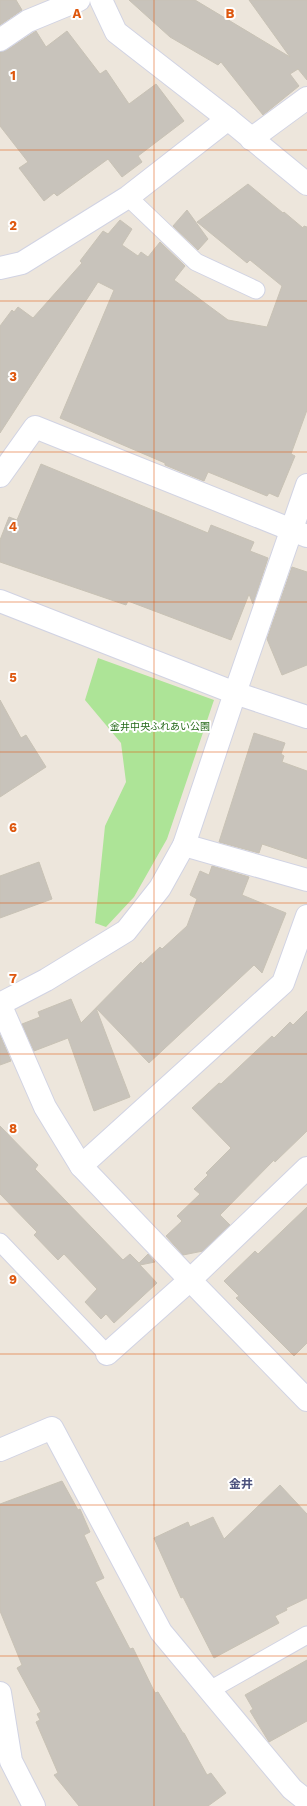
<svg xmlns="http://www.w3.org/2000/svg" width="307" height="1806" viewBox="0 0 307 1806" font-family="'Work Sans','Noto Sans JP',sans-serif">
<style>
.green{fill:#ade497}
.building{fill:#c8c3bb;stroke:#c8c2b5}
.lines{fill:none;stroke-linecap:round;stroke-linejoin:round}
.lane-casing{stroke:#d1d3e3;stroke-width:19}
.street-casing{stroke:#d1d3e3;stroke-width:24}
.lane{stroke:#fff;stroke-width:17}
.street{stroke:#fff;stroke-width:22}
.grid{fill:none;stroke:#de570e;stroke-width:1;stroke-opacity:0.55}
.labels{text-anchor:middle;stroke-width:4;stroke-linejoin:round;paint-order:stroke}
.park-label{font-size:10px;fill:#246919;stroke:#fff}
.quarter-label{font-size:12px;font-weight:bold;fill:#4a507c;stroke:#fff}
.grid-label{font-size:13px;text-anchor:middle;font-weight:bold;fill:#de570e;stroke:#fff;stroke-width:4;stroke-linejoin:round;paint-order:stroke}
</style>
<rect width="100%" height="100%" fill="#ede6dc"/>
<path class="green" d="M98,658L214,700L167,839L134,897L106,927L95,923L105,826L126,782L121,743L85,700Z"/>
<g class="building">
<path d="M0,0H16L22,10L0,25Z"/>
<path d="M129,0H195L290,57L249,0H307V80L298,69L290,74L299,86L263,115L221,62L218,65L170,37Z"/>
<path d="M36,31L46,47L67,31L100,74L106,70L129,104L156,84L184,121L138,156L142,162L122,177L108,159L57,196L54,193L44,201L19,168L28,162L0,126V52L7,50Z"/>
<path d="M248,184L283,213L284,212L303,228L304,226L307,227V410L291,454L295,456L278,497L269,493L267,496L208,472L204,481L165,465V463L60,418L114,290L98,282L0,433V326L12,310L14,312L18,307L33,318L82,263L80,261L103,231L108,234L120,220L132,229L122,245L138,256L141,252L148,257L160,242L185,266L174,280L228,320L267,327L282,286L250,260L247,263L197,222Z"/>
<path d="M187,210L208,239L198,250L173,226Z"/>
<path d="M41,464L208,533L211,525L254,542L250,551L268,558L253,604L249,594L231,640L128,601L126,605L0,562V540L9,517L17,520Z"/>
<path d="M292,567L307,572V665L282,675L267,639Z"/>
<path d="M0,700L21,738L26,735L46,767L0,797Z"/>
<path d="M254,733L285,743L281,754L284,756L282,762L307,771V859L262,844L259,853L219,842Z"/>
<path d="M39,862L52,899L0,918V876Z"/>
<path d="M212,866L249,877L242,895L286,913L262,973L254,965L149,1063L96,1008L130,1097L94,1111L68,1038L34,1051L22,1024L40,1017L38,1012L71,999L81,1023L141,962L142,964L160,947L162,949L187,926L197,899L190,895L200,871L209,875Z"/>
<path d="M307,1011V1131L275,1162L274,1160L220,1215L230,1225L203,1251L183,1255L166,1236L182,1221L177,1216L200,1194L194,1189L208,1175L206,1173L231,1148L192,1108L219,1083L221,1084L272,1036L274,1038L290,1022L293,1025Z"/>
<path d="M0,1035L11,1061L0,1065Z"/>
<path d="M0,1126L38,1165L35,1169L123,1260L130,1254L139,1263L148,1254L155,1262L140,1265L157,1283L114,1323L106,1314L101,1319L85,1302L97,1289L64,1254L58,1260L34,1235L37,1232L0,1194Z"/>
<path d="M307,1207V1343L294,1356L236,1298L239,1296L224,1281L255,1251L258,1254Z"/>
<path d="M62,1481L78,1510L80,1509L90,1532L84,1535L104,1578L95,1582L130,1649L133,1648L155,1693L158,1692L183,1733H184L207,1775L211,1773L226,1793L208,1806H79L54,1775L58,1773L36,1722L40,1720L37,1714L41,1712L17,1668L22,1665L0,1611V1504Z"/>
<path d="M280,1485L307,1514V1598L286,1608L287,1610L275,1616L279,1623L214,1658L183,1597L181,1598L154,1538L188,1522L190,1527L213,1517L224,1539Z"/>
<path d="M307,1660V1721L269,1742L250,1711L253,1709L245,1695Z"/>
</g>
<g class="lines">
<defs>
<g id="lane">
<path d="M128,197L196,262L256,290"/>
<path d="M0,1242L107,1354"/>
<path d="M210,1690L307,1635"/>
</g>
<g id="street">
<path d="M101,0L116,32L228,119L307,184"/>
<path d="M0,40L28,21L79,0"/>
<path d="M251,139L307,98"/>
<path d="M0,268L22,263L128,197L228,119"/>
<path d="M0,476L35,427L307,536"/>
<path d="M0,601L235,693L307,717"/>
<path d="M184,845L307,880"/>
<path d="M0,1004L46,980L126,931L160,888L184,845L235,693L307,485"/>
<path d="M0,1004L45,1107L81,1166L190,1280L307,1400"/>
<path d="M81,1166L283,983L307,916"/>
<path d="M107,1354L190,1280L307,1168"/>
<path d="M0,1450L52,1428L161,1632L292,1789L307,1801"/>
<path d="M0,1693L11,1761L34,1806"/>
</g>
</defs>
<use href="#lane" class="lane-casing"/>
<use href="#street" class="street-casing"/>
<use href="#lane" class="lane"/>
<use href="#street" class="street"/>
</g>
<path class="grid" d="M154,0V1806M0,150H307M0,301H307M0,452H307M0,602H307M0,752H307M0,903H307M0,1054H307M0,1204H307M0,1354H307M0,1505H307M0,1656H307"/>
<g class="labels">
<g class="park-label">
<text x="160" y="730">金井中央ふれあい公園</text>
</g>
<g class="quarter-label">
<text x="241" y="1488">金井</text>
</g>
</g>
<g class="grid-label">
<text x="77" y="18">A</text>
<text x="230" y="18">B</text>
<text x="13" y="80">1</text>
<text x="13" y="230">2</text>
<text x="13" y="381">3</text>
<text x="13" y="531">4</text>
<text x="13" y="682">5</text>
<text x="13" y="832">6</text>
<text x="13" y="983">7</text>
<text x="13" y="1133">8</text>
<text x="13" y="1284">9</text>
</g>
</svg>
